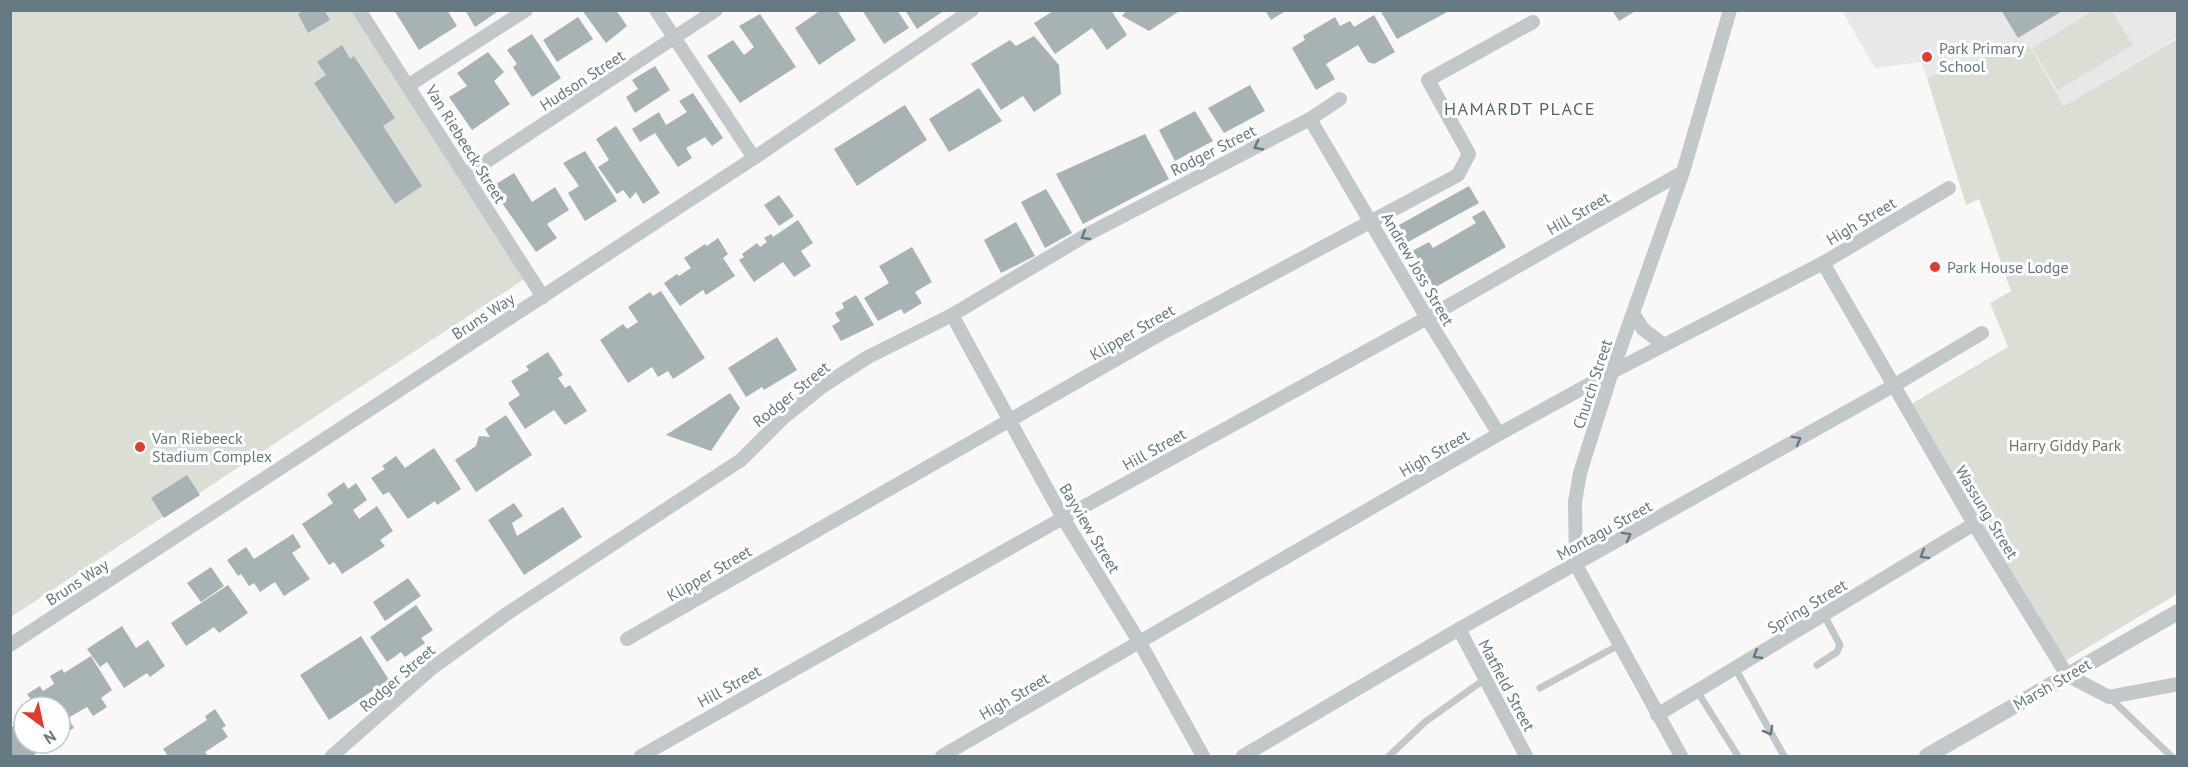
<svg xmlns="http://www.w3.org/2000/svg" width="2188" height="767" viewBox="0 0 2188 767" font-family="'PT Sans',sans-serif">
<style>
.built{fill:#e7e8e7}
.green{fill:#daded5}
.building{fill:#a7b2b5}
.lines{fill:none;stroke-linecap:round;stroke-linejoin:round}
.service{stroke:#c2c7ca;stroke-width:7}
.minor{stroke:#c2c7ca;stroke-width:14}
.tertiary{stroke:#c2c7ca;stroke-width:16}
.oneway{stroke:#647981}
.poi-dot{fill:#e03b2f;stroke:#fff;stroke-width:2}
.labels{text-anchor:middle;stroke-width:6;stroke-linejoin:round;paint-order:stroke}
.poi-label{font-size:16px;fill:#647981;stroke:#fff;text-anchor:start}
.street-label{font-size:16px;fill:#647981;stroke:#fff}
.park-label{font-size:16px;fill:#6a7963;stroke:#fff}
.neighbourhood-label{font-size:18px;letter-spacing:1.5px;fill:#56666c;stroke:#fff}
</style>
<rect width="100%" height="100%" fill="#f9f8f6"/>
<path class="built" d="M1842,11H2177V38L2064,106L2027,42L1927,78L1921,62L1875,68Z"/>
<g class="green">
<path d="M11,11H355L529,276L11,617Z"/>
<path d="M2093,11H2112L2133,45L2058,90L2032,48Z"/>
<path d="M2177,39V594L2065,661L1908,406L2008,347L1990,303L2011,291L1979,199L1966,205L1927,78L2027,42L2064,106Z"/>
</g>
<g class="building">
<path d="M304,10H324L330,20L308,33L298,14Z"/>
<path d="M394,10H447L457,26L419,50Z"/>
<path d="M465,10H500L475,27Z"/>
<path d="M582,10H616L627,26L606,43Z"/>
<path d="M821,10H837L856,40L819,65L795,28Z"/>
<path d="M862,10H897L909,28L884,44Z"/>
<path d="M905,10H945L917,29Z"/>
<path d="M1055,10H1111L1127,35L1107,50L1092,28L1055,54L1034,23Z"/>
<path d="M1127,10H1181L1149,31L1122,16Z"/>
<path d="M1265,10H1287L1271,20Z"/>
<path d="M1380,10H1451L1397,39Z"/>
<path d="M1612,10H1637L1619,21Z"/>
<path d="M2001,10H2064L2018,38Z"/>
<path d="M760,14L796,67L740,103L707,56L733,40L744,55L754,47L739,26Z"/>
<path d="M1374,15L1395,52L1374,64L1368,62L1358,45L1326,64L1335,79L1316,90L1292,48L1305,40L1303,36L1335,17L1340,26L1350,21L1354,27Z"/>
<path d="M578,17L593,39L557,62L543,40Z"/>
<path d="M532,34L561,78L532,97L513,67L517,64L507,50Z"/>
<path d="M1034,36L1059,65L1061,94L1034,112L1023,96L1001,110L971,64L1010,40L1016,46Z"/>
<path d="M342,45L350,59L354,56L395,118L383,126L422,186L395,204L314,83L326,75L317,62Z"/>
<path d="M488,52L504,72L494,81L510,104L472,130L449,97L467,86L457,73Z"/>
<path d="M655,66L670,90L635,113L626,97L638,89L632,80Z"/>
<path d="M1250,85L1265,111L1224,133L1208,108Z"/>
<path d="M979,88L1002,121L949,152L929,119Z"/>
<path d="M693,93L723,138L712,146L705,137L686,148L692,158L678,167L655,133L640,142L632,129L659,112L666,125L687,112L679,101Z"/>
<path d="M905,105L927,140L857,186L834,149Z"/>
<path d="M1195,111L1213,141L1175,161L1159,130Z"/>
<path d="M616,126L660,193L643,204L636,192L630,199L623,190L617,194L598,167L609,160L596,139Z"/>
<path d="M1145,134L1169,179L1083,224L1056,174Z"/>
<path d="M585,151L617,201L585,221L568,193L579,186L563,163Z"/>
<path d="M514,173L532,202L555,187L569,210L547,224L557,238L536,252L491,187Z"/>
<path d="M1469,186L1479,203L1408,242L1399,225Z"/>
<path d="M1046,189L1072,233L1045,248L1021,202Z"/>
<path d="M779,195L794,216L779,226L764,205Z"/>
<path d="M1484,210L1506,247L1434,288L1412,251L1429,242L1433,248L1476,223L1472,217Z"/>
<path d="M798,220L813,243L801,251L811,266L794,277L783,262L754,282L739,260L744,257L742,254L757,243L760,247L767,242L764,238L771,234L773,237Z"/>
<path d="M1016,222L1035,256L1001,273L984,240Z"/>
<path d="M718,238L728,254L723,258L735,276L706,295L703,290L680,306L664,283L677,274L679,276L691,268L684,258L705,244L707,246Z"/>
<path d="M912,247L932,282L915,292L922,303L904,314L901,309L878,321L864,298L889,283L879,266Z"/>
<path d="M661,291L705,358L673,379L668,371L658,377L652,367L628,383L600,340L623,324L627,329L638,322L628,307L650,292L653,296Z"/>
<path d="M856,295L874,325L841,341L832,326L840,321L835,313L844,308L842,303Z"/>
<path d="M777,337L797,370L764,390L762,387L746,397L728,368Z"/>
<path d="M548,352L563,375L558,378L565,388L570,385L587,411L565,425L554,410L525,429L508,403L520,395L511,381L529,370L526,366Z"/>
<path d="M730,393L740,408L711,451L666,435Z"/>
<path d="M506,415L532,455L476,492L455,460L476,446L479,436L490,437L485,429Z"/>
<path d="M434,448L461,489L437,505L435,501L408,519L389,492L383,495L371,478L385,469L382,466L396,456L405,468Z"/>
<path d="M187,475L200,495L164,518L151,498Z"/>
<path d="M344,482L348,489L356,483L367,500L353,510L359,519L377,506L393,531L380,540L385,546L342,574L334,562L329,565L302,524L333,503L327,494Z"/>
<path d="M514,503L523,516L512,523L517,536L563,507L582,537L524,575L488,520Z"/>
<path d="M293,534L301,547L292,553L310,579L284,596L275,582L260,592L254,583L249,586L241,574L238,576L227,560L246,547L254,559Z"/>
<path d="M211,567L224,586L201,602L187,583Z"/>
<path d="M408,578L421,596L385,621L373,602Z"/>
<path d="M228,585L248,613L219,633L214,627L186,646L171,623Z"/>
<path d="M416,605L433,630L421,638L425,643L405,657L401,652L387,662L370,637Z"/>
<path d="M122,626L136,648L148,640L165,666L150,677L147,673L124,688L107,662L100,667L87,649Z"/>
<path d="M361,636L389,680L329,720L300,675Z"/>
<path d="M91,656L112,690L101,698L107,707L93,716L87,707L68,718L74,728L62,735L60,732V707H36L27,694L40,686L43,691L54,684L50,676L62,669L64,673Z"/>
<path d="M215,709L226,726L222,728L228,737L205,752L208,756H168L163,749L207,720L205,716Z"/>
<path d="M24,719V743H45L47,746L32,756H10V728Z"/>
</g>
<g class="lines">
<g class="service">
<path d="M1817,665L1837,652L1840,645L1824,615"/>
<path d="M1735,668L1784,756"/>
<path d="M1540,688L1619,645"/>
<path d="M1697,691L1738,756"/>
<path d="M2109,697L2171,756"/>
<path d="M1389,756L1425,722L1485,679"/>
</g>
<g class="minor">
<path d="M359,10L543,297"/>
<path d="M656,10L754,158"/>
<path d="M409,85L526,10"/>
<path d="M1310,119L1427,318L1499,434"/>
<path d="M466,175L716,10"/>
<path d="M1823,263L1974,524L2067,675L2109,697L2178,684"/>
<path d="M1633,314L1643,329L1664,345"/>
<path d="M952,315L1063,518L1140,643L1203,756"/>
<path d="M1459,629L1526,756"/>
<path d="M627,639L1164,332L1458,175L1469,154L1428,80L1533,22"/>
<path d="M10,645L754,158L972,10"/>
<path d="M1657,715L1974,524"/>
<path d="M332,756L432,668L508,613L741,460L783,418L823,386L868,357L952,315L1088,234L1310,119L1340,99"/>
<path d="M641,756L1063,518L1427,318L1683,172"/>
<path d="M942,756L1499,434L1612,372L1823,263L1949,188"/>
<path d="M1243,756L1459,629L1893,386L1982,333"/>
<path d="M1681,756L1576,565L1575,502L1580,473L1612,372L1683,172L1730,10"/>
</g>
<path class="tertiary" d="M1927,756L2178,612"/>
</g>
<defs><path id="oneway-chevron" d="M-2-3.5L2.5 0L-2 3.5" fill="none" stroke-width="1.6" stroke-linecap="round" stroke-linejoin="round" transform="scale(1.5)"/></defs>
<g class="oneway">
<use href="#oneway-chevron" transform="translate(1258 146) rotate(153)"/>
<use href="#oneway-chevron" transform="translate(1085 236) rotate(150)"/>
<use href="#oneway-chevron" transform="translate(1797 440) rotate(-29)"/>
<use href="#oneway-chevron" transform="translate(1627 536) rotate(-29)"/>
<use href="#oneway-chevron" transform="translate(1924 555) rotate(149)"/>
<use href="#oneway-chevron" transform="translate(1757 655) rotate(149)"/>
<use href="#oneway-chevron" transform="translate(1769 731) rotate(61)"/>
</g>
<g class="poi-dot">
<circle cx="1927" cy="57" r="6"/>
<circle cx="1935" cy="267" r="6"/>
<circle cx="140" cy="447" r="6"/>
</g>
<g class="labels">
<g class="poi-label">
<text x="1939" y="54">Park Primary<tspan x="1939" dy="18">School</tspan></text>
<text x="1947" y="273">Park House Lodge</text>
<text x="152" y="444">Van Riebeeck<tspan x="152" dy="18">Stadium Complex</tspan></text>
</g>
<g class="street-label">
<text transform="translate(582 80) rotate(-33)" y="6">Hudson Street</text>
<text transform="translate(466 144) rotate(58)" y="6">Van Riebeeck Street</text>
<text transform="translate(1213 150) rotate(-27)" y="6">Rodger Street</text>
<text transform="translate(1578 213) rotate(-30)" y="6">Hill Street</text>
<text transform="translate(1861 221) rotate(-31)" y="6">High Street</text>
<text transform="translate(1418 269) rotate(60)" y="6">Andrew Joss Street</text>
<text transform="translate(483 316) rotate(-33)" y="6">Bruns Way</text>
<text transform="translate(1132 332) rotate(-30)" y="6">Klipper Street</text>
<text transform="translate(1592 384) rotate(-72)" y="6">Church Street</text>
<text transform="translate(791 394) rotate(-39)" y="6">Rodger Street</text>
<text transform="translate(1154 449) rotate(-29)" y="6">Hill Street</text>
<text transform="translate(1434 453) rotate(-30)" y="6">High Street</text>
<text transform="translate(1987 512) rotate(59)" y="6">Wassung Street</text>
<text transform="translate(1090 528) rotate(59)" y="6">Bayview Street</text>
<text transform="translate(1604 530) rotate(-29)" y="6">Montagu Street</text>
<text transform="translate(709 573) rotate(-30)" y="6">Klipper Street</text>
<text transform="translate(77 582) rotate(-33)" y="6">Bruns Way</text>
<text transform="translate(1807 606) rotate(-31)" y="6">Spring Street</text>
<text transform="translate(397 678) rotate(-41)" y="6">Rodger Street</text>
<text transform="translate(2052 684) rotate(-30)" y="6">Marsh Street</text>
<text transform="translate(1507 685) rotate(62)" y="6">Matfield Street</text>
<text transform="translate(729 686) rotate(-29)" y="6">Hill Street</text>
<text transform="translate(1014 696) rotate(-30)" y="6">High Street</text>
</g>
<g class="park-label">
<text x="2065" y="451">Harry Giddy Park</text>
</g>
<g class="neighbourhood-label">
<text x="1520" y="115">HAMARDT PLACE</text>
</g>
</g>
<rect width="2188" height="767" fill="none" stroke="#647981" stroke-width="24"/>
<g transform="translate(42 725) rotate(147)"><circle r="28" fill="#ffffff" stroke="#c1c9cd" stroke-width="1.5"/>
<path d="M0-4.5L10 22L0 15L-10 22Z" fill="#e03b2f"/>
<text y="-9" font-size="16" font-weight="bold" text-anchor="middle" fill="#647981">N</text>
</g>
</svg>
